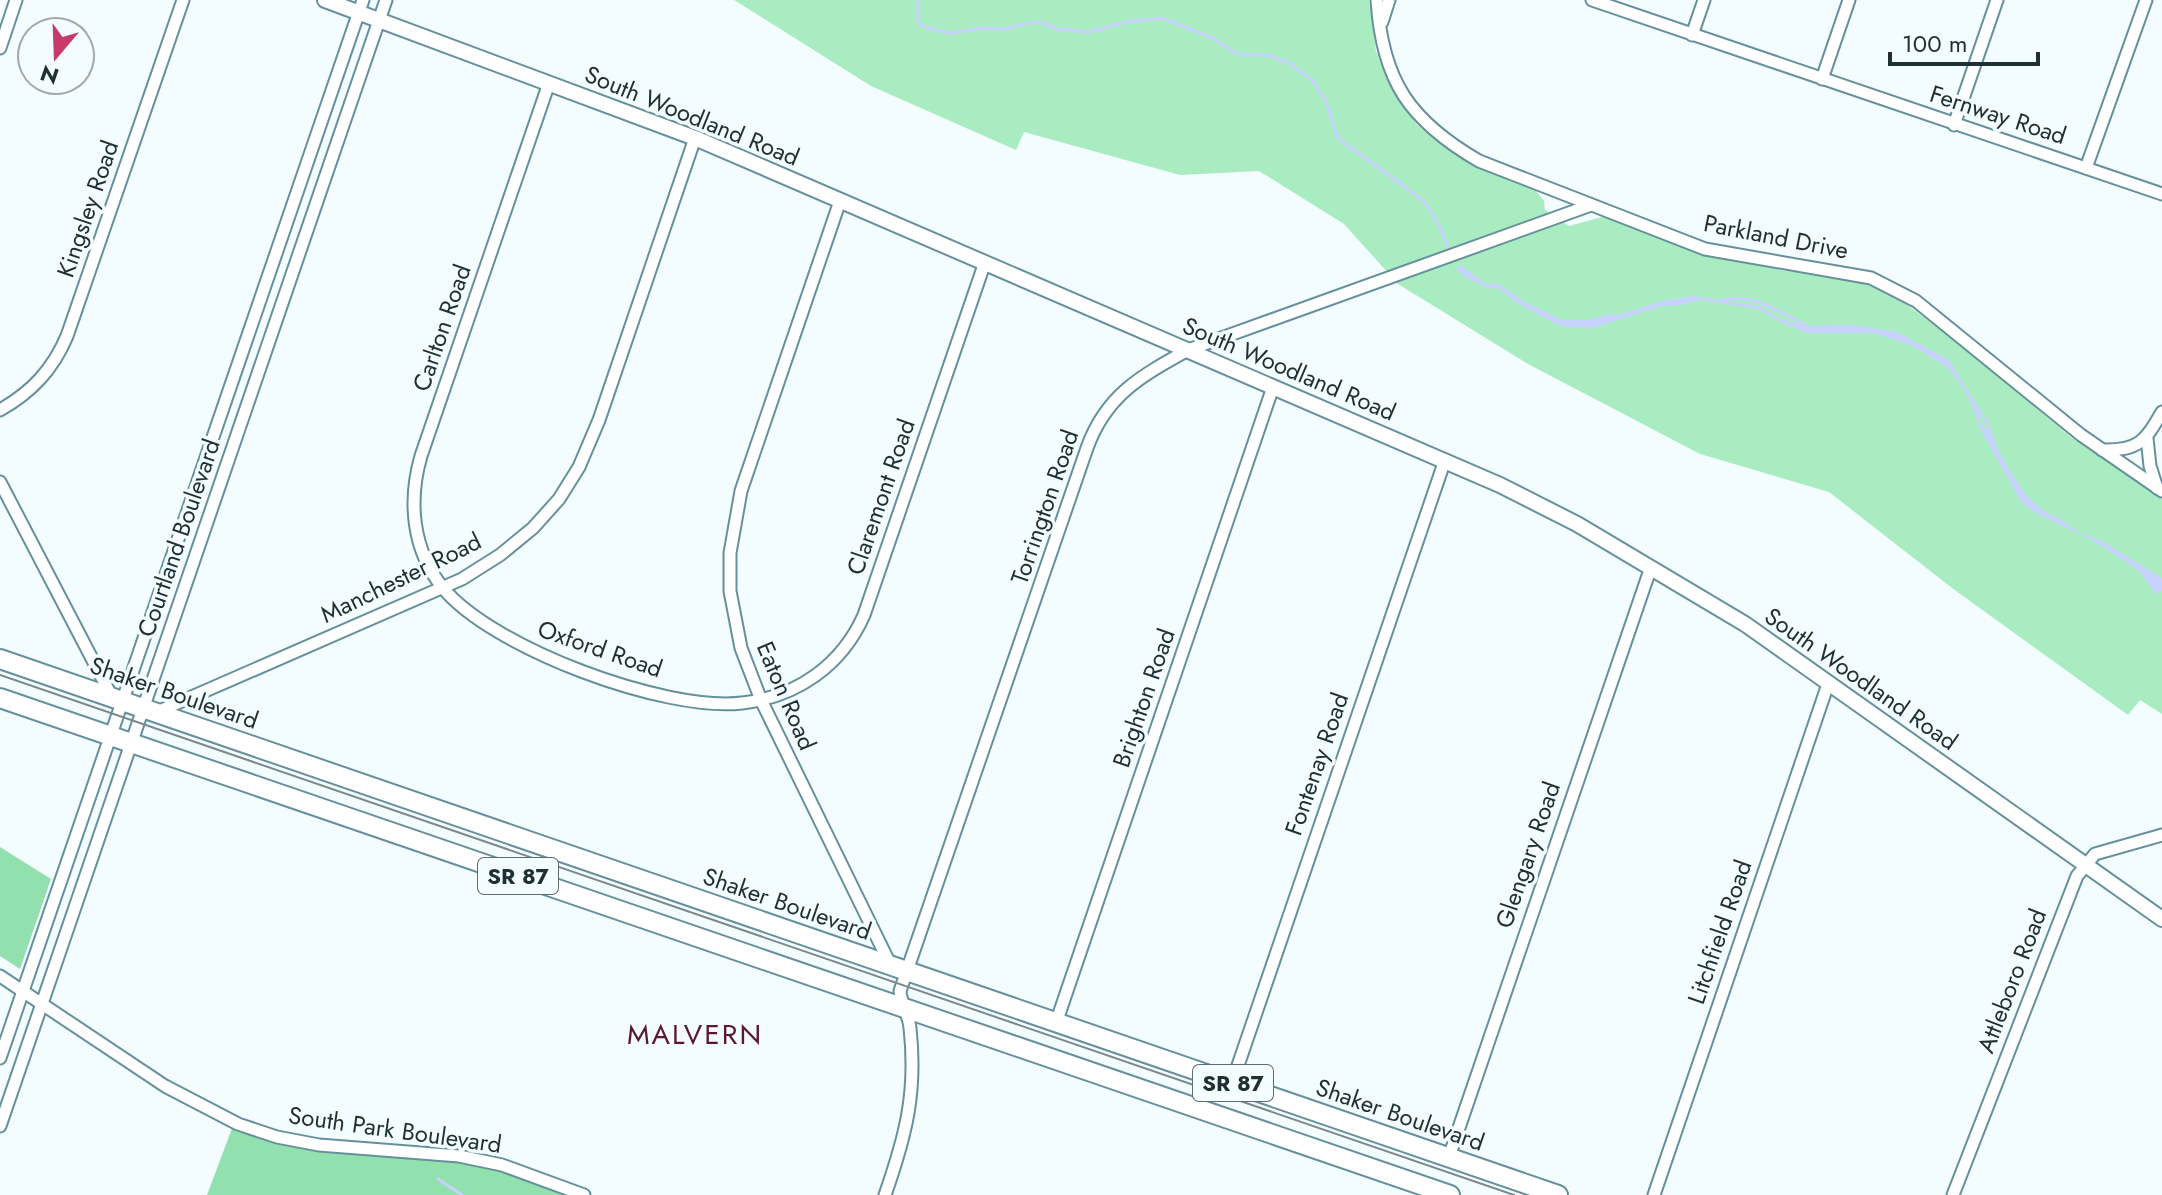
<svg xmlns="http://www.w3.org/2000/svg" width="2162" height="1195" viewBox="0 0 2162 1195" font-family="Jost,sans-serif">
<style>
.green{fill:#aaecc1}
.forest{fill:#91e0ae}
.water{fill:#c8d2ff}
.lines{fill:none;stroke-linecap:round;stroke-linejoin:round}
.stream{stroke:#c8d2ff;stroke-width:3}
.minor-casing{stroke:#66919c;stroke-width:15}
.tertiary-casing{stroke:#66919c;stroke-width:18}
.primary-casing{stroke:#66919c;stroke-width:22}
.minor{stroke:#fff;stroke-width:11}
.tertiary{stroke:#fff;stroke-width:14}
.primary{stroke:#fff;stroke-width:18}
.tram{stroke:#7b898d;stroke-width:2}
.labels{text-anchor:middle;stroke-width:7;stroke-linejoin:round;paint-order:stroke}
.shield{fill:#f3fcff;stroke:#5e6d71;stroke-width:2}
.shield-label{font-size:22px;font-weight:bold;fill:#1e3034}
.street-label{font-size:24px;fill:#1e3034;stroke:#f3fcff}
.quarter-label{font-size:28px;letter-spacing:2px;fill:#5c182f;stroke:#f3fcff}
</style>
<rect width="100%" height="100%" fill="#f3fcff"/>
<path class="green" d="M734,0H1369L1376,51L1389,84L1417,125L1455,154L1536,191L1544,201L1545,210L1569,226L1602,217L1612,219L1700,253L1781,270L1842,277L1890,292L1958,343L2072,438L2162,499V714L2140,700L2128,715L1952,588L1829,492L1700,454L1528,364L1398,284L1344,224L1259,171L1180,175L1024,132L1016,150L871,86Z"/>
<g class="forest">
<path d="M0,847L51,879L20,969L0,956Z"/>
<path d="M234,1123L277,1137L459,1156L584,1195H207Z"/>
</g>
<path class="water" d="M1460,265L1486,284H1499L1523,301L1562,320H1588L1609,314L1618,315L1662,301L1693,296L1760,306L1780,319L1806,326L1853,325L1897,332L1949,360L1975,403L1980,423L1986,429L2010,471L2026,495L2042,510L2064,521L2078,532L2100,540L2162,578V591L2156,594L2141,573L2126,562L2094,541L2036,513L2022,503L1979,427L1969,398L1963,388L1947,367L1913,346L1875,333H1808L1780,322L1758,309L1700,300L1680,305L1662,306L1593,328L1567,327L1556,324L1514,301L1500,289L1486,287L1465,277L1456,269Z"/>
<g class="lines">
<g class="stream">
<path d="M918,0V21L922,26L940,31L950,33L982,28L1006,29L1024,24L1040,22L1058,29L1088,32L1131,21L1163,18L1212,38L1239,55H1267L1289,63L1313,81L1326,102L1338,138L1424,201L1439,225L1448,247"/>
<path d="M1723,300C1754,293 1782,313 1809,327"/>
<path d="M1968,393L1988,425L1995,446"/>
<path d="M438,1179L462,1195"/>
</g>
<defs>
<g id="minor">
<path d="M1377,0C1382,81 1410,121 1479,161L1705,249L1871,278L1916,301L2081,435L2162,491"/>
<path d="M1592,0L2162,194"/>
<path d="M1382,22L1389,0"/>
<path d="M1692,35L1704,0"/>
<path d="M0,48L16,0"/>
<path d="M1822,79L1849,0"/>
<path d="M549,83L421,456C408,501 412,550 443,588C492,648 665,712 742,703C797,697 842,665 864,615L985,262"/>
<path d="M1954,125L1997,0"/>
<path d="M2086,168L2146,0"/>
<path d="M840,201L741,491L730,553V591L741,648L761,700L890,964"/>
<path d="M0,410C32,392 53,369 67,336L183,0"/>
<path d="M2147,438L2150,466L2157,488"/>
<path d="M2102,450C2139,451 2145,441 2162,412"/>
<path d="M0,482L112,697"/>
<path d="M157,712L462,579L500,555L533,528L559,499L579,467L599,420L695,138"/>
<path d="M0,976L165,1086L238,1124L277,1137L319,1145L459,1156L502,1165L584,1195"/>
<path d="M1056,1023L1273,387"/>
<path d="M0,1058L363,0"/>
<path d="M1232,1083L1445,460"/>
<path d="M0,1126L386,0"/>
<path d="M1449,1157L1651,567"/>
<path d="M885,1195C906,1135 917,1092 910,1028C909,1015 901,1004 900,991L1087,448C1106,395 1141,376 1188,350L1591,205"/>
<path d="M1654,1195L1828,684"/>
<path d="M1953,1195L2077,876L2095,854L2162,835"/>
</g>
<path id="tertiary" d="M325,0L695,138L1500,485L1577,524L1745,624L2162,919"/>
<g id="primary">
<path d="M0,659L1558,1195"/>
<path d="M0,698L1450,1195"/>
</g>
</defs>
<use href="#minor" class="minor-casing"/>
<use href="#tertiary" class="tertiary-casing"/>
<use href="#primary" class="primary-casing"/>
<use href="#minor" class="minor"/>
<use href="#tertiary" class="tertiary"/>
<use href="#primary" class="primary"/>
<path class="tram" d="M0,675L1514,1195"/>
</g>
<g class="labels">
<g class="shield">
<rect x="478" y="858" width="80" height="36" rx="6"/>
<rect x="1193" y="1065" width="80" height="36" rx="6"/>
</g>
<g class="shield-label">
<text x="518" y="884">SR 87</text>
<text x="1233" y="1091">SR 87</text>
</g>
<g class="street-label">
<text transform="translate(1998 115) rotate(18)" y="8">Fernway Road</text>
<text transform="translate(692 116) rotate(22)" y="8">South Woodland Road</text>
<text transform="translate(88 209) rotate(-71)" y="8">Kingsley Road</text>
<text transform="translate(1776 237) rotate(11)" y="8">Parkland Drive</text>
<text transform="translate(442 328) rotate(-71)" y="8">Carlton Road</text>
<text transform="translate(1289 369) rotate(23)" y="8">South Woodland Road</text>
<text transform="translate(881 497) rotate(-71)" y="8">Claremont Road</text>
<text transform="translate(1045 507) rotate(-71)" y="8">Torrington Road</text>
<text transform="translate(179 538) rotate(-71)" y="8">Courtland Boulevard</text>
<text transform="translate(401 578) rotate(-26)" y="8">Manchester Road</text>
<text transform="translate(600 649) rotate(19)" y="8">Oxford Road</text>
<text transform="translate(1861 679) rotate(35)" y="8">South Woodland Road</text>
<text transform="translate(174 693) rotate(19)" y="8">Shaker Boulevard</text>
<text transform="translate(786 696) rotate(67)" y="8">Eaton Road</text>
<text transform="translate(1144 698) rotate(-71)" y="8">Brighton Road</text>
<text transform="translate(1317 764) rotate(-71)" y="8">Fontenay Road</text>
<text transform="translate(1528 855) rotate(-71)" y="8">Glengary Road</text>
<text transform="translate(787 904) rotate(19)" y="8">Shaker Boulevard</text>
<text transform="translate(1720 932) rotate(-71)" y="8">Litchfield Road</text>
<text transform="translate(2012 981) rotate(-69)" y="8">Attleboro Road</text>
<text transform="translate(1400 1115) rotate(19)" y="8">Shaker Boulevard</text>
<text transform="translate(395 1130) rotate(8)" y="8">South Park Boulevard</text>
</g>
<g class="quarter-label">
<text x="695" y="1044">MALVERN</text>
</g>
</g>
<g transform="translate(56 56) rotate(199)"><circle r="38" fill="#f3fcff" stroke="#9eaaae" stroke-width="2"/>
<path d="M0-6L14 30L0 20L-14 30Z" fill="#c73a6a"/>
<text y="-12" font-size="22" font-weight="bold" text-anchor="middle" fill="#1e3034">N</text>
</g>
<path d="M1890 52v12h148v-12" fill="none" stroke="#1e3034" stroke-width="4"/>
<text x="1902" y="52" font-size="24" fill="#1e3034" stroke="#f3fcff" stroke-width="6" paint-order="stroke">100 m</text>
</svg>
